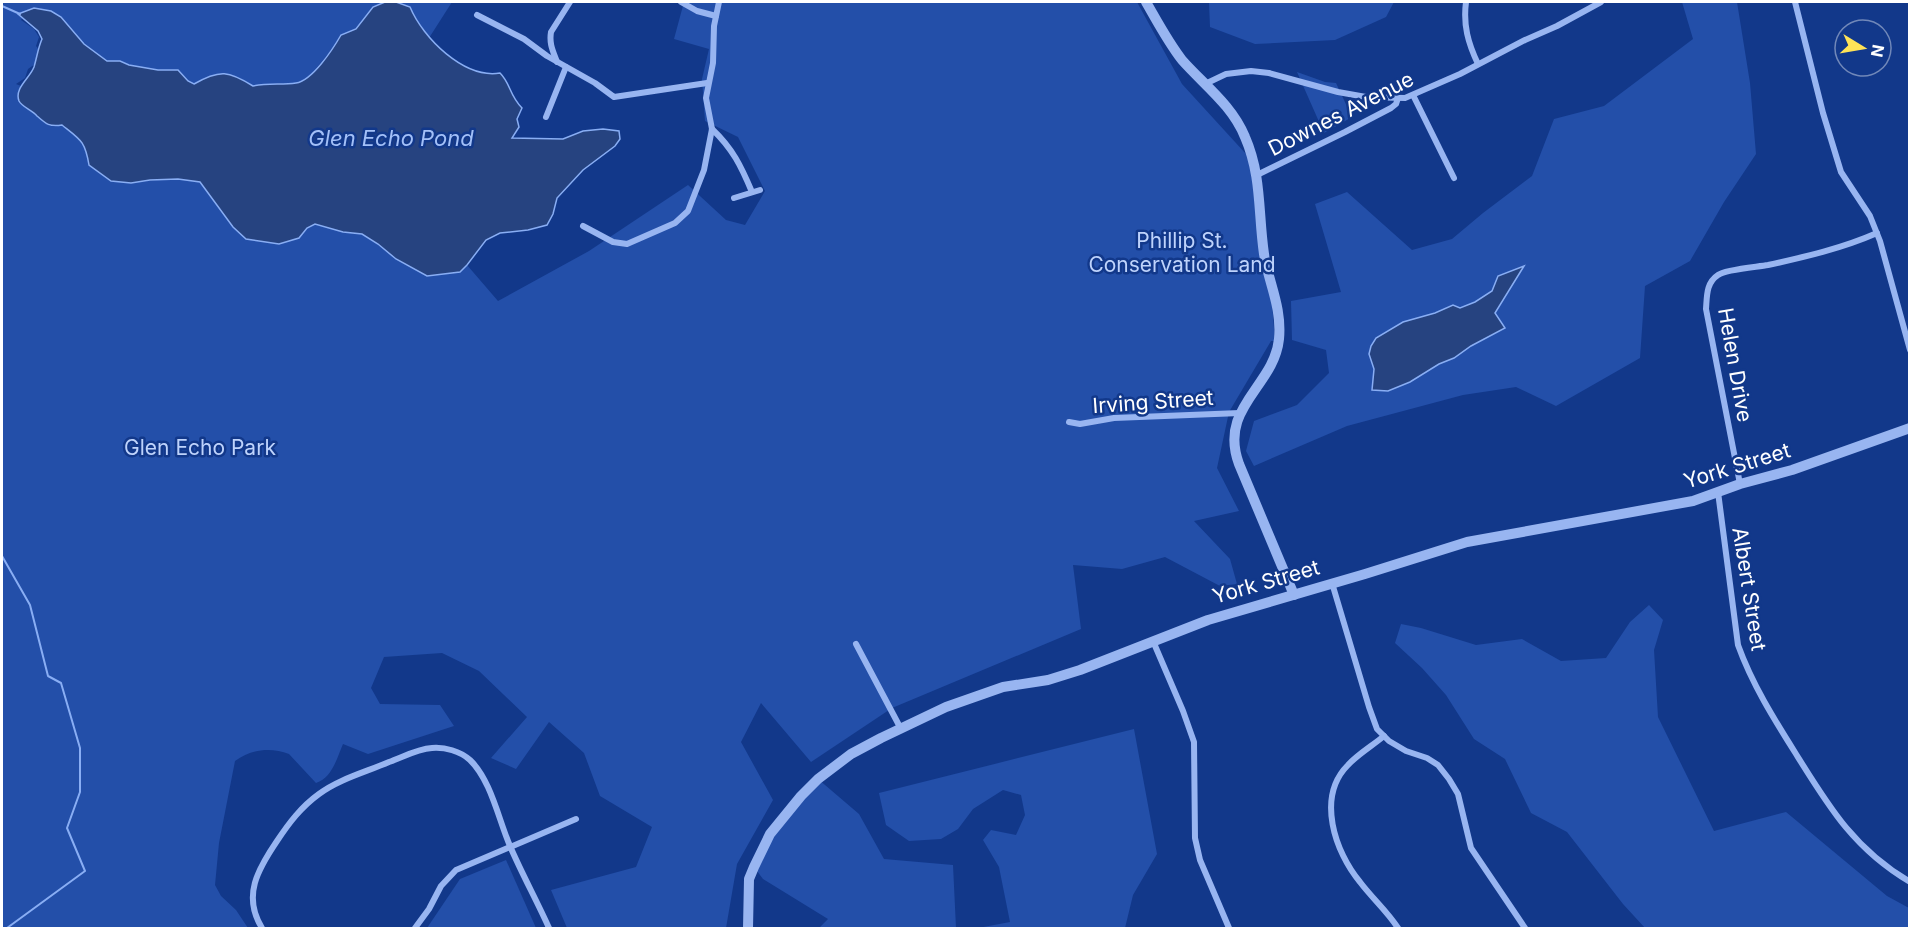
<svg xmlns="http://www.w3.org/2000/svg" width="1911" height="930" viewBox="0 0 1911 930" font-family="Inter,sans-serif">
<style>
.green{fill:#234fa9}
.water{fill:#264380;stroke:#89aef4;stroke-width:1.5}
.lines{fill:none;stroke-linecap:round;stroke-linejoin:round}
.stream{stroke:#89aef4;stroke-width:2}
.minor{stroke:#98b5f1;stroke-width:6}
.tertiary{stroke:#98b5f1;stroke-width:10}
.labels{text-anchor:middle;stroke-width:5;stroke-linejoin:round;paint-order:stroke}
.street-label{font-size:21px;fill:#fff;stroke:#12388a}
.park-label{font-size:21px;fill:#bed3fc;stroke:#12388a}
.water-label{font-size:22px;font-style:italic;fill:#a3c0f8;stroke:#12388a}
</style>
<rect width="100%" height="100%" fill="#12388a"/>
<g class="green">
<path d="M2,2H385L373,7L356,29L341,35L334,47L307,79L299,83L262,84L253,86C232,72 217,71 194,84L188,81L178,70H158L129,65L120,61H107L84,44L72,29L23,17L21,20L34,29L39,37L36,46L41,52L38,62L28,69L25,78L16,84L21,86L19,90L21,104C28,108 47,126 51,126C53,127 60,126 62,125C73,134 85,140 88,155L138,182L176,178L200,182L233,227L301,236L307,228L315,224L343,232L362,234L378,244L396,259L460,272L467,265L498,301L589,251L688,185L726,220L745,225L765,191L738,137L705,121L702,79L709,49L674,39L684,2H1137L1182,84L1246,154L1253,153L1269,263L1275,341H1271L1229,412L1217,468L1239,511L1194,521L1230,559L1237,584L1220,586L1165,557L1122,569L1073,565L1081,629L892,708L811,762L761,703L741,742L773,800L737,864L726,928H567L551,890L636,867L652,827L600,796L584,753L549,722L516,769L491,758L527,717L479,671L442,653L384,657L371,688L380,704L440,705L454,726L368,754L343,744C337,758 332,778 316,783L289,754C271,747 251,749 235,761L219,843L215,885L221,896L236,910L248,928H2Z"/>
<path d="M396,2H452L429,38L416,21L410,7Z"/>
<path d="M1209,2H1394L1386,17L1335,40L1255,44L1210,27Z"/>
<path d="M1682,2H1737L1750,83L1756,154L1724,202L1690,261L1645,286L1640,358L1556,406L1516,387L1463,395L1347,426L1254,466L1246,451L1254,421L1297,405L1329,373L1326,350L1292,340L1291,301L1341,292L1315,204L1347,192L1412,250L1452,239L1483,213L1532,176L1554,119L1604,106L1693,39Z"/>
<path d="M1297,72L1325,82L1336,83L1352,117L1324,133Z"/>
<path d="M1649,605L1663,620L1654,650L1658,717L1714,831L1786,812L1887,896L1909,908V928H1645L1623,904L1567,832L1531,813L1505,759L1474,739L1446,695L1422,668L1395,643L1401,624L1421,628L1476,645L1522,639L1561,661L1606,658L1630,622Z"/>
<path d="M1134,729L1157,854L1133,895L1125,928H978L1010,922L999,867L983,840L991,830L1016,835L1025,815L1021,795L1003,790L973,809L958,829L941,839L909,841L886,825L879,793Z"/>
<path d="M818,779L859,814L884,859L953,865L956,928H819L828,919L763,879L754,867L761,851Z"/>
<path d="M506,860L536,928H427L460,879Z"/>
</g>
<g class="water">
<path d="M385,2H396L410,7C423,38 464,79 500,73C511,84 509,95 522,108L517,119L519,127L512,138L563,139L583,131L603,129L619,131L620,139L615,146L583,170L557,198L553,214L547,225L528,230L500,233L486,240L467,265L460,272L427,276L396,259L378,244L362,234L343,232L315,224L307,228L299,238L279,244L246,239L233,227L200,182L178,179L150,180L131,183L111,181L89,165C85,141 81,140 62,125C49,127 46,124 37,116C32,110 22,107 19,101C14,88 30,78 34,67C37,57 38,48 42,39L38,31L18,14L34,8L51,11L61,17L84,44L107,61H120L129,65L158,70H178L188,81L194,84C220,69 229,71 253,86C268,83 282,85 296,83C312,81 333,49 341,35L356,29L373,7Z"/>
<path d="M1524,266L1495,313L1505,328L1471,346L1454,358L1439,364L1410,382L1388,391L1372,390L1374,369L1369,354L1371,346L1376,338L1403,322L1435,313L1453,305L1460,308L1475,302L1492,291L1498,276Z"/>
</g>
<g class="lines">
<g class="stream">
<path d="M2,6L20,14"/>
<path d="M2,556L30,605L48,676L61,683L80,748V792L67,828L85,871L7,928"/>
</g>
<g class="minor">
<path d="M681,2L697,11L716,16"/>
<path d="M1466,2C1463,25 1468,43 1478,64"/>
<path d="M1795,2L1823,113L1841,172L1870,216L1880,241L1910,350"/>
<path d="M477,15L524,39L547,56L595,83L614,97L707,83"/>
<path d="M557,62C553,51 549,44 551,32L570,2"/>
<path d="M1205,84L1226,74L1251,71L1269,73L1338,92L1366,97L1405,98L1460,74L1525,40L1557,26L1601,2"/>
<path d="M1413,95L1454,178"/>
<path d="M546,117L566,67"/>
<path d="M712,129C733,149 741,166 752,192"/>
<path d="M1257,175L1345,132L1391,108L1396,104L1398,98"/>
<path d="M734,198L760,190"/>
<path d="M583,226L613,242L627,244L675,223L688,211L704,170L712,129L706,98L713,63L714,26L719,2"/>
<path d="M1069,422L1080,424L1114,418L1240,413"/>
<path d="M1740,484L1706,309C1707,296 1706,283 1718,275C1726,269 1757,267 1768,265C1805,257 1843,248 1877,233"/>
<path d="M1718,492L1738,645C1752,684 1774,719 1796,754C1829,807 1854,849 1910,882"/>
<path d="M1332,583L1369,707L1377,729L1389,741L1406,751L1427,758L1438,765L1449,779L1458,794L1471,848L1525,928"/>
<path d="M1153,641L1183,711L1194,742L1195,838L1200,860L1229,928"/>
<path d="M856,644L901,729"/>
<path d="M1384,736C1372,746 1358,754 1348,765C1316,797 1335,852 1360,882C1372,898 1387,911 1398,928"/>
<path d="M262,928C242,896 258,869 277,841C289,823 301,807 319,794C339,779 366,772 389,762C403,757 417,749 432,748C445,747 460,751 470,760C491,780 499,821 510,846C522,874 537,901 549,928"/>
<path d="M415,928L429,909L441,886L456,870L576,819"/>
</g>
<g class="tertiary">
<path d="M1146,2C1157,21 1168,42 1182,60C1204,85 1232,105 1245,137C1262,176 1258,213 1264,254C1269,284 1282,307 1279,339C1274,387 1218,407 1239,464L1294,595"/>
<path d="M748,928L749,879L754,867L770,834L801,796L818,779L851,754L881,738L946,707L1003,687L1048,680L1080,670L1208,620L1365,574L1467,542L1693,501L1740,484L1792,470L1910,428"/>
</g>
</g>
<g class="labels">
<g class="street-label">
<text transform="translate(1341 114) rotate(-27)" y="7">Downes Avenue</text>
<text transform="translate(1735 365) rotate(80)" y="7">Helen Drive</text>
<text transform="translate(1153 402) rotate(-4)" y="7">Irving Street</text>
<text transform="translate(1737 466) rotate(-17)" y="7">York Street</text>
<text transform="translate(1266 582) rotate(-16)" y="7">York Street</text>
<text transform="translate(1749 589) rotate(81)" y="7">Albert Street</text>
</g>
<g class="park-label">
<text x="1182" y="248">Phillip St.<tspan x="1182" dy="24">Conservation Land</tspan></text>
<text x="200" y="455">Glen Echo Park</text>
</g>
<g class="water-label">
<text x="391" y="146">Glen Echo Pond</text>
</g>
</g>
<rect width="1911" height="930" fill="none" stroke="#ffffff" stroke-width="6"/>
<g transform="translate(1863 48) rotate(101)"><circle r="28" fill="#12388a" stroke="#7188b9" stroke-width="1.5"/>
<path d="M0-4.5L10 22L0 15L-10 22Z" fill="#ffe357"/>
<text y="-9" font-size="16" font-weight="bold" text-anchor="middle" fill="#ffffff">N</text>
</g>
</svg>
